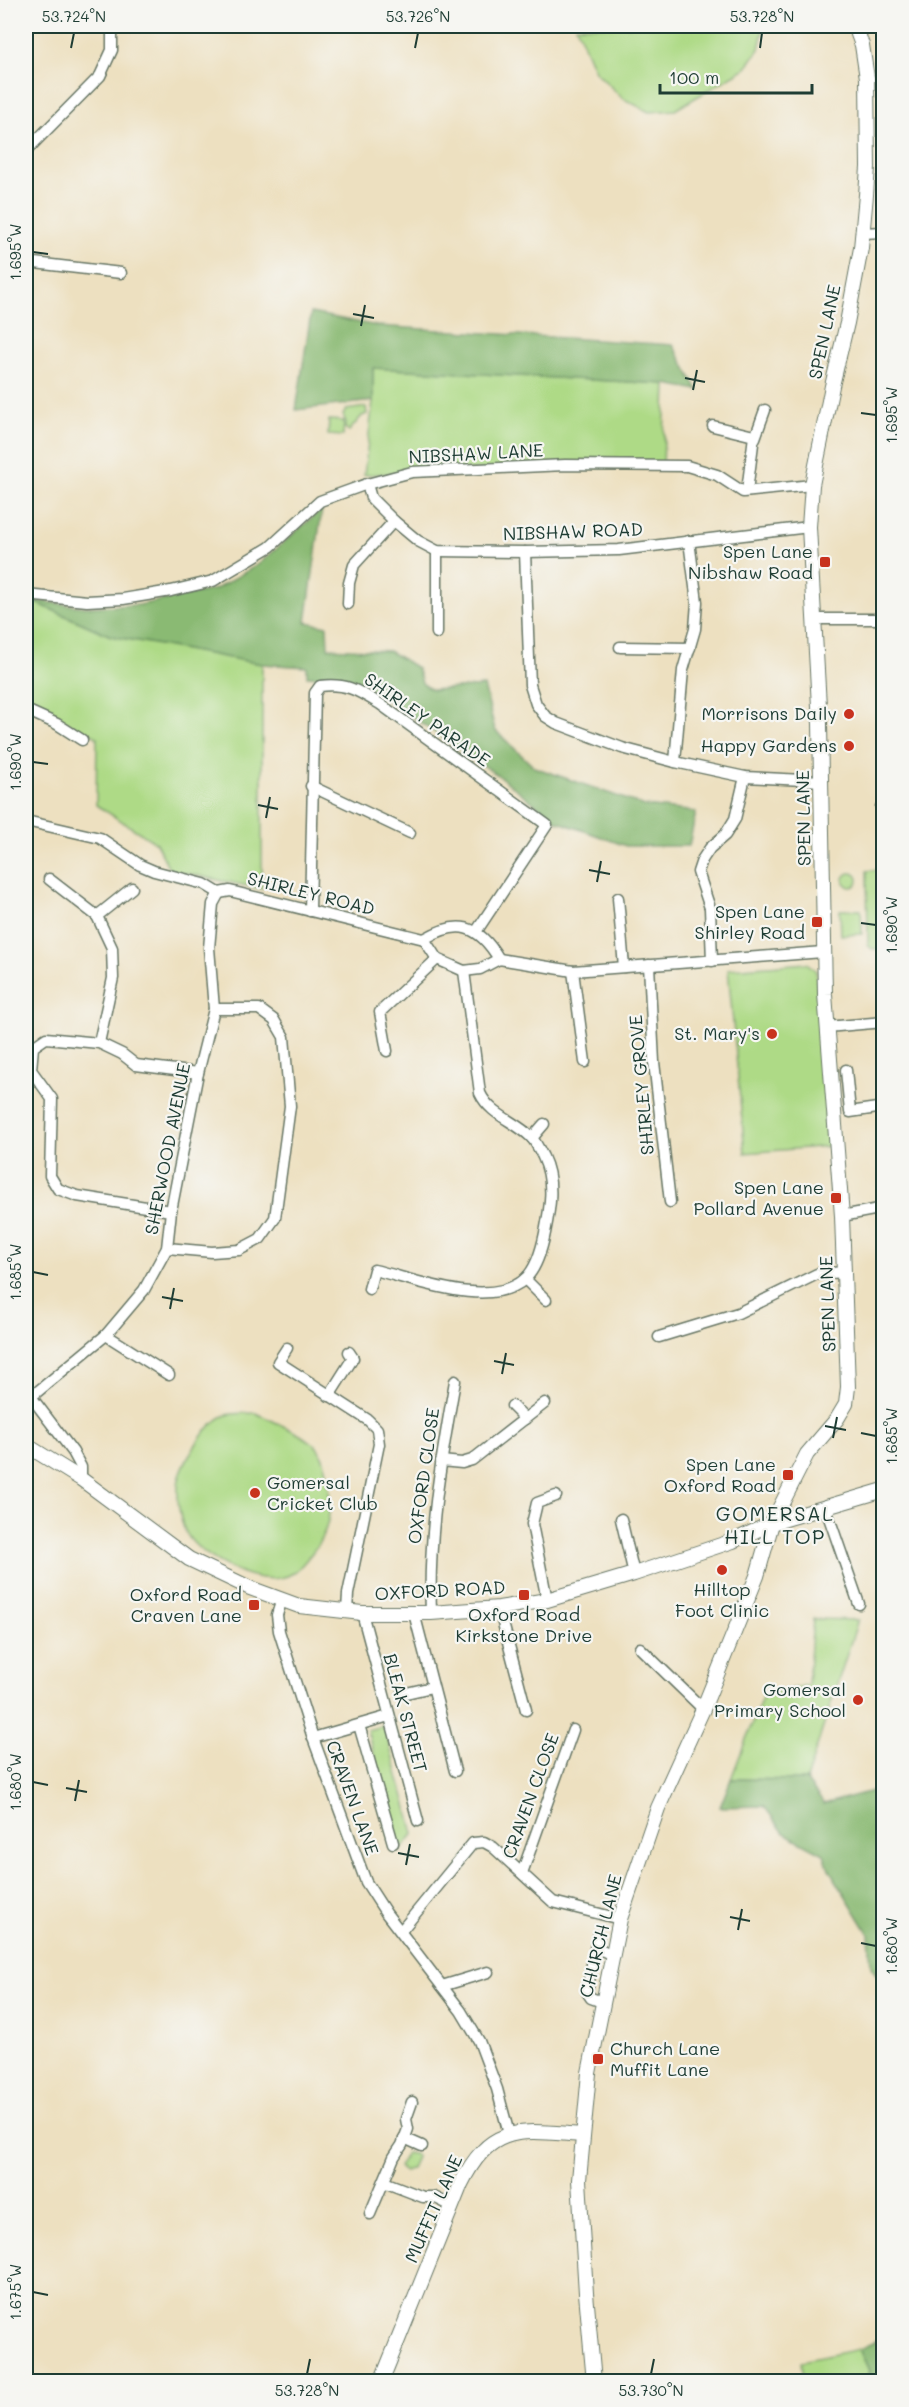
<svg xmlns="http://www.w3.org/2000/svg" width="909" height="2407" viewBox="0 0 909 2407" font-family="Mali,sans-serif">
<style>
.green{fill:#aeda86;stroke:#668c5d;stroke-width:1.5}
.forest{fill:#8aba73;stroke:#547c54;stroke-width:1.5}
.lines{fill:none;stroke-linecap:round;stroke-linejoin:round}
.minor-casing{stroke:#677665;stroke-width:13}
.major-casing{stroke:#677665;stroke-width:16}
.minor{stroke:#fff;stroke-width:10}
.major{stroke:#fff;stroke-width:14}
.ticks{fill:none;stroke:#1f3d34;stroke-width:2}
.poi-dot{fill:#c8321e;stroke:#f6f6f2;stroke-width:2}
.labels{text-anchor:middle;stroke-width:4.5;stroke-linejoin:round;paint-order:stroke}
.street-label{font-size:18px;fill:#1f3d34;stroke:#f6f6f2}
.poi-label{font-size:18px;fill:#1f3d34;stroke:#f6f6f2;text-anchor:end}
.neighbourhood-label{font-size:20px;letter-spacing:1.5px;fill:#1f3d34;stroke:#f6f6f2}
.neatline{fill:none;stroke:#1f3d34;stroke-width:2}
.ticks-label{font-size:15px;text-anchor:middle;fill:#1f3d34}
</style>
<rect width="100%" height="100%" fill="#f6f6f2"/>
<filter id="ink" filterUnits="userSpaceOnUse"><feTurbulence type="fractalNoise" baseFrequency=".0167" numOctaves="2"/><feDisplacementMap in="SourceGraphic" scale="12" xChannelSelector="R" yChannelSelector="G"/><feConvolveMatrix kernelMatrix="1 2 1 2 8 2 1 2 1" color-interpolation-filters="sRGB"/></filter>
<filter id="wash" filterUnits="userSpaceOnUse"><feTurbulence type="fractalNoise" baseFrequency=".008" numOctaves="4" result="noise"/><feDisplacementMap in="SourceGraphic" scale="24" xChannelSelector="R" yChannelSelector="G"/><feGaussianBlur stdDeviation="1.35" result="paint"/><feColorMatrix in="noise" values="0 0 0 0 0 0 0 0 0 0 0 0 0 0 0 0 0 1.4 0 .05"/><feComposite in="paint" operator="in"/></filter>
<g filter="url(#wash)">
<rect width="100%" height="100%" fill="#ede0c0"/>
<g class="green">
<path d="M576,26H764L759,49L746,68L675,110L649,112L622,98L595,71Z"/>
<path d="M373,368L666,384L663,466L412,472L364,475L373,401Z"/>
<path d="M366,407L367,414L362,416L349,431L345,428L346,422L343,415L346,410Z"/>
<path d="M329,420L344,421L343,436L328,435Z"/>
<path d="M30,600L111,636L262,664V889L170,870L156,843L96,805L97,737L26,702V601Z"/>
<path d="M883,869V948L872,949L868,945L867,871Z"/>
<circle cx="851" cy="880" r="7"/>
<path d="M840,910H861L862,934L841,935Z"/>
<path d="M807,963L816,971L830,1146L745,1153L728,969Z"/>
<path d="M256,1413C270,1420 306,1435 316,1446C323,1454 327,1469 328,1479C334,1520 326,1540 298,1569C273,1595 209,1563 190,1539C180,1526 177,1502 178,1486C179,1467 206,1423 224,1416C232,1412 247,1414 256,1413Z"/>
<path d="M813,1619L858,1620L806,1780L731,1779L763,1695L808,1685Z"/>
<path d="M384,1726L414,1833L401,1850L367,1730Z"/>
<path d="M406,2153L415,2154L416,2157L411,2168L405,2172L398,2167Z"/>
<path d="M859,2349L869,2371L866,2381H803L801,2361Z"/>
</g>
<g class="forest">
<path d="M311,313L377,326L673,345L698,390L666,384L373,368V401L296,410Z"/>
<path d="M322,509L306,622L327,626L328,648L389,651L417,668L422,683L432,690L484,686L495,730L534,767L645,806L696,812L689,846H626L557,821L499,776L368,687L340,678L307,676V667L262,664L111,636L30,600L86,607L139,605L216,589L259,564Z"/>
<path d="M731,1779L806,1780L824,1804L883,1788V1984L871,1967L869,1934L829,1869L824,1854L784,1833L764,1806L720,1807Z"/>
<path d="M883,2338V2381H866L869,2370L859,2349Z"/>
</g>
</g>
<g filter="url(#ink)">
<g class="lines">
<defs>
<g id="minor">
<path d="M26,151L100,76L112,50V26"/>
<path d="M862,233L884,232"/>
<path d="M26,262L121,273"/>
<path d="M713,426L754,436L747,491"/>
<path d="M755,438L765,410"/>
<path d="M367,484L371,498L394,521L418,541L437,551L525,552L619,550L809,527"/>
<path d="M437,551V633"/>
<path d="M525,552L530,685L536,704L545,716L556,723L622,748L675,762L745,777L822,781"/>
<path d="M26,595L87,601L123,599L171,591L213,581L270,547L320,501L367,484L412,472L565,465L687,466L717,475L743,492L812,485"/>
<path d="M348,604L349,583L354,565L394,521"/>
<path d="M815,619H884"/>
<path d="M620,647L690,648"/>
<path d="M26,710L57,724L82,740"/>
<path d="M675,762L683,670L695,629L697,602L689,541"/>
<path d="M311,786L410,833"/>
<path d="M881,807H884"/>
<path d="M26,821L100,838L140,865L154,871L204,884L219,893L230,891L424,939L437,959L464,971L480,969L499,959L573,971L823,952"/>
<path d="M49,879L97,916"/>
<path d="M618,898L624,967"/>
<path d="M310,911L315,693L320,686C347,683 357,690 380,704L547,825L476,932"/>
<path d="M424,939C458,919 478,924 499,959"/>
<path d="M712,961L710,908L698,872L702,860L710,848L725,835L735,819L745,777"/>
<path d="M649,965L654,1062L670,1202"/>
<path d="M573,971L585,1062"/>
<path d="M827,1027L884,1022"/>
<path d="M99,1043L113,978L112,948L97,916L132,888"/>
<path d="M387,1051L380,1012L437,959"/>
<path d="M846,1070L850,1112L884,1107"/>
<path d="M532,1138L544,1124"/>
<path d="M171,1211L77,1196L58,1189L50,1176L52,1099L31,1070L33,1047L46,1038L99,1043L122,1054L136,1065L198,1073"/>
<path d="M842,1216L884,1208"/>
<path d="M167,1248L212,1252L239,1250L260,1239L275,1218L290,1106L284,1037L274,1020L259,1009H214"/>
<path d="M525,1279L546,1300"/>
<path d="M369,1289L374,1270C414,1279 490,1310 525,1279C536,1269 542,1248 545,1233C550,1208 555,1182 543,1157C540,1151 536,1142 531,1137C515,1121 490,1115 480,1093L464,971"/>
<path d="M106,1335L169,1375"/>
<path d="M659,1337L738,1313L817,1274L845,1272"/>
<path d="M287,1348L278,1362L368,1420L377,1429L379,1444L348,1594L347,1611"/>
<path d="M26,1390L73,1452L81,1467V1479"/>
<path d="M329,1396L353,1358L349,1352"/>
<path d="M31,1397L106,1335L144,1290L167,1248L171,1211L198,1073L214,1009L209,948L213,904L219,893"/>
<path d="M512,1406L525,1419"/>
<path d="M441,1461L462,1463L472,1460L545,1403"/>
<path d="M825,1506L859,1604"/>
<path d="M621,1519L634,1574"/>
<path d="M547,1600L532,1524L537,1503L556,1496"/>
<path d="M281,1602L277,1615L279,1631L313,1738L366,1882L386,1913L461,2011L479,2041L497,2089L509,2134"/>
<path d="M499,1608L526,1710"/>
<path d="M362,1613L418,1821"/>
<path d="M414,1613L455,1771"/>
<path d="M431,1613C428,1532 441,1460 455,1381"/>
<path d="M640,1648L703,1709"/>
<path d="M402,1694L432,1687"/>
<path d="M359,1725L393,1843"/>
<path d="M313,1738L389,1716"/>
<path d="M522,1873L573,1730"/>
<path d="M401,1931L473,1843L484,1842L493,1847L553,1902L620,1919"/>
<path d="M594,1953L598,1937"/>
<path d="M442,1986L488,1972"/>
<path d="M602,2002L591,1998L587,1992L594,1953L602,1950L612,1955"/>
<path d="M404,2138L422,2146"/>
<path d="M384,2182L423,2197H434L452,2206"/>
<path d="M370,2214L394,2157L402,2145L408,2129L406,2119L412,2102"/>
</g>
<g id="major">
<path d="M26,1445L81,1479L189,1559L250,1588L299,1606L362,1613H431L499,1608L547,1600L634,1574L733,1541L772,1523L884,1490"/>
<path d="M381,2382L461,2184C491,2122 522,2131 583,2135"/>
<path d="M594,2382L586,2293L579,2180L589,2073L620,1919L658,1808L703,1709L757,1576L772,1523L807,1454L837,1419L846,1404L848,1387L842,1216L825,994L820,724L809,527L812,485L832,386L847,323L861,248L866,195L868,167L867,78L862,45L855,26"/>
</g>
</defs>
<use href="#minor" class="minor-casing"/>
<use href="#major" class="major-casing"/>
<use href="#minor" class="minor"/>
<use href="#major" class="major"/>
</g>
</g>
<path class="ticks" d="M71,48L74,33M415,48L418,33M760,48L762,33M33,252L48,254M353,314L374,318M361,326L365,305M685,378L705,382M693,390L697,370M861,413L876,415M33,762L48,764M258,805L278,809M266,818L270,797M589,870L610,874M597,882L601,861M861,923L876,925M33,1272L48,1275M162,1297L183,1301M170,1309L174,1288M494,1361L514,1365M502,1374L506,1353M825,1426L846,1430M861,1433L876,1436M833,1438L837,1417M33,1782L48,1785M66,1788L87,1792M75,1801L79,1780M398,1853L419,1857M406,1865L410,1844M730,1917L750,1921M738,1930L742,1909M861,1943L876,1946M33,2292L48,2295M307,2374L310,2359M651,2374L654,2359"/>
<g class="poi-dot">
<rect x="819" y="556" width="12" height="12" rx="3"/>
<circle cx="849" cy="714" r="6"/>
<circle cx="849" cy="746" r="6"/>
<rect x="811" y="916" width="12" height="12" rx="3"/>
<circle cx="772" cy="1034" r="6"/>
<rect x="830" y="1192" width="12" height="12" rx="3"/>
<rect x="782" y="1469" width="12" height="12" rx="3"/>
<circle cx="255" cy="1493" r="6"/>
<circle cx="722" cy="1570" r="6"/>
<rect x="518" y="1589" width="12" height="12" rx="3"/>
<rect x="248" y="1599" width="12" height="12" rx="3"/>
<circle cx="858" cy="1700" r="6"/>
<rect x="592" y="2053" width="12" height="12" rx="3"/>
</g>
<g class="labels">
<g class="street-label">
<text transform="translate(825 332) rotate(-78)" y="6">SPEN LANE</text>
<text transform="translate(476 454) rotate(-3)" y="6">NIBSHAW LANE</text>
<text transform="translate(573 532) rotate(-2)" y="6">NIBSHAW ROAD</text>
<text transform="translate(427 720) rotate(35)" y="6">SHIRLEY PARADE</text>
<text transform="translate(804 818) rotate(-91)" y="6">SPEN LANE</text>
<text transform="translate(311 894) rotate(14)" y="6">SHIRLEY ROAD</text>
<text transform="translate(642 1085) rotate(-95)" y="6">SHIRLEY GROVE</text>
<text transform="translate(168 1149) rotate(-79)" y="6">SHERWOOD AVENUE</text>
<text transform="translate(828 1304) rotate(-92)" y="6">SPEN LANE</text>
<text transform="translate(424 1476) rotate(-82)" y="6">OXFORD CLOSE</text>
<text transform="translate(440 1591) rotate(-3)" y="6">OXFORD ROAD</text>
<text transform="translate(405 1713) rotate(75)" y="6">BLEAK STREET</text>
<text transform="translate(531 1796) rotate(-70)" y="6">CRAVEN CLOSE</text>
<text transform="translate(352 1798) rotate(70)" y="6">CRAVEN LANE</text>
<text transform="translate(601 1936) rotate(-76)" y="6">CHURCH LANE</text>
<text transform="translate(434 2209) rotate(-66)" y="6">MUFFIT LANE</text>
</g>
<g class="poi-label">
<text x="813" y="558">Spen Lane<tspan x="813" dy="21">Nibshaw Road</tspan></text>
<text x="837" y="720">Morrisons Daily</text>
<text x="837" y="752">Happy Gardens</text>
<text x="805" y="918">Spen Lane<tspan x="805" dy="21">Shirley Road</tspan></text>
<text x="760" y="1040">St. Mary's</text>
<text x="824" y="1194">Spen Lane<tspan x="824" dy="21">Pollard Avenue</tspan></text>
<text x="776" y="1471">Spen Lane<tspan x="776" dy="21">Oxford Road</tspan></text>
<text x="267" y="1489" text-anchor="start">Gomersal<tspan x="267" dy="21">Cricket Club</tspan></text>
<text x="722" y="1596" text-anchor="middle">Hilltop<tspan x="722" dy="21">Foot Clinic</tspan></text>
<text x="242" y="1601">Oxford Road<tspan x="242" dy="21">Craven Lane</tspan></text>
<text x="524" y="1621" text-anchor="middle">Oxford Road<tspan x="524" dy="21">Kirkstone Drive</tspan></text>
<text x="846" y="1696">Gomersal<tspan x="846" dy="21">Primary School</tspan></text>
<text x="610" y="2055" text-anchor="start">Church Lane<tspan x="610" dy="21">Muffit Lane</tspan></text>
</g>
<g class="neighbourhood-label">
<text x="775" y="1521">GOMERSAL<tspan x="775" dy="23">HILL TOP</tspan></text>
</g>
</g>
<rect width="909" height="2407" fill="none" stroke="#f6f6f2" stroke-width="66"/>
<path d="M660 84v9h152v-9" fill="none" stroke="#1f3d34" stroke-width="3"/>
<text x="669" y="84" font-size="18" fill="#1f3d34" stroke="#f6f6f2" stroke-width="4.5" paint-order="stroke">100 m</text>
<rect x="33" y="33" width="843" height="2341" class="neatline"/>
<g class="ticks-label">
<text x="74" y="22">53.724°N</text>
<text x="418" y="22">53.726°N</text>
<text x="762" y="22">53.728°N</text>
<text transform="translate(16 252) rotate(-90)" y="5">1.695°W</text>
<text transform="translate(892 415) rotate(-90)" y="5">1.695°W</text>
<text transform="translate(16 762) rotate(-90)" y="5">1.690°W</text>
<text transform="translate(892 925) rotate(-90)" y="5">1.690°W</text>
<text transform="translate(16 1272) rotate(-90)" y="5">1.685°W</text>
<text transform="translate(892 1436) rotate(-90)" y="5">1.685°W</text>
<text transform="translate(16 1782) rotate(-90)" y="5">1.680°W</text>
<text transform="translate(892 1946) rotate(-90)" y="5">1.680°W</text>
<text transform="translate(16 2292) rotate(-90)" y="5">1.675°W</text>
<text x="307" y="2396">53.728°N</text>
<text x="651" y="2396">53.730°N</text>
</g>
</svg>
